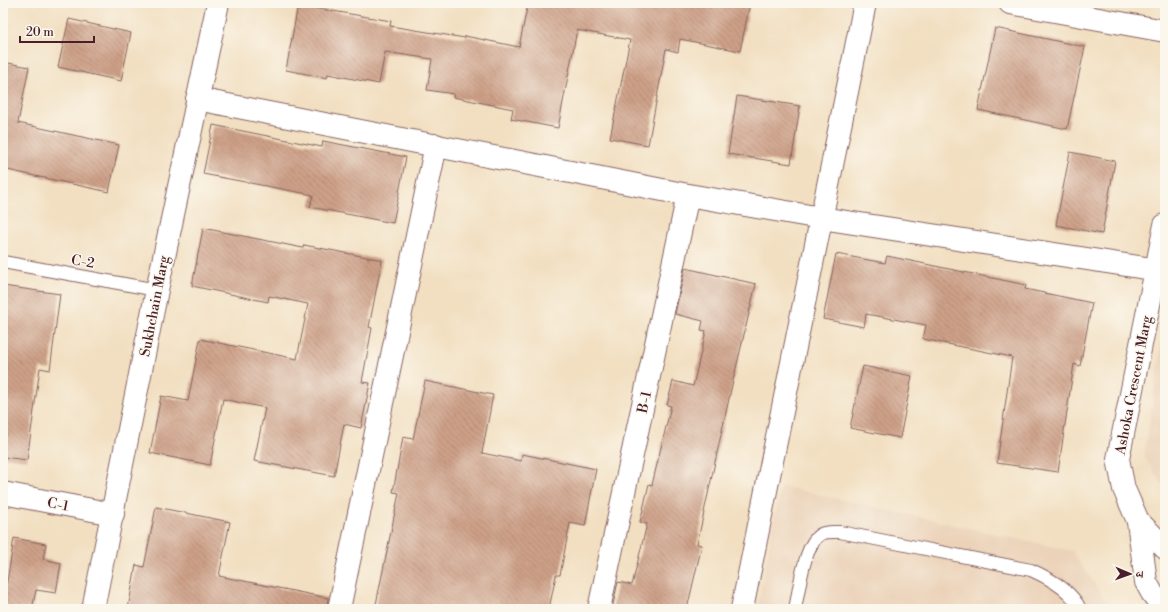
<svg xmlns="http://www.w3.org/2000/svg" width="1168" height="612" viewBox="0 0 1168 612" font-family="'Libre Bodoni','Noto Serif Devanagari',serif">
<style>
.built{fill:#ebd2b8}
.building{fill:url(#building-back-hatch)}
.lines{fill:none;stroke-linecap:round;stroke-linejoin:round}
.service-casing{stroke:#856260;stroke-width:14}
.minor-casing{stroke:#856260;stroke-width:24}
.tertiary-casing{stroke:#856260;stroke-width:24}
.service{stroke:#fff;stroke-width:12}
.minor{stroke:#fff;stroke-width:22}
.tertiary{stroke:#fff;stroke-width:22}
.labels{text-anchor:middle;stroke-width:3;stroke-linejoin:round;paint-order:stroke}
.street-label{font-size:14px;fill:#4a1f2b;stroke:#fbf7ec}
</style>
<defs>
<pattern id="building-back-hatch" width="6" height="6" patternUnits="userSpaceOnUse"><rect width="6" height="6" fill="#cea088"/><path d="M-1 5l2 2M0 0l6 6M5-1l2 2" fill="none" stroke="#a9826f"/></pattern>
</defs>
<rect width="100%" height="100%" fill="#fbf7ec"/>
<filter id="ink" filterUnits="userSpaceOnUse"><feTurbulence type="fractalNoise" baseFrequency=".025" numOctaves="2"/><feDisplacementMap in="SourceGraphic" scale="8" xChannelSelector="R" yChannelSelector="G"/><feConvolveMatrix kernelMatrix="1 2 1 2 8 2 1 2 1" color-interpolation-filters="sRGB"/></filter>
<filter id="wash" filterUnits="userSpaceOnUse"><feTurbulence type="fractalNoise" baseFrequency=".012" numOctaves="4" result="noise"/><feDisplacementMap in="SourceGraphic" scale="16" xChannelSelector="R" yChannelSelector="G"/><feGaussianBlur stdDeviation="0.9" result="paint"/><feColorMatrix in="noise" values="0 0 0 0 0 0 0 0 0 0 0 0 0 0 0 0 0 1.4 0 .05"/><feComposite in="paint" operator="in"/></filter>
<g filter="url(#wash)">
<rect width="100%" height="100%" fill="#f2dfc1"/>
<g class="built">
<path d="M1165,322V489L1144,456Z"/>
<path d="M781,486L1072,551L1112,609H757Z"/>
</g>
<g id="blocks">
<g class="building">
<path d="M528,3H750L740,51L680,39L678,52L666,49L648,145L610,138L630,40L577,30L558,128L511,119L513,109L453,97L454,94L427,90L432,59L385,52L379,84L328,74L327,78L286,70L298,5L391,21L390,26L465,38V36L519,47Z"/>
<path d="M69,19L131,33L121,81L58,67Z"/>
<path d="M995,28L1085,47L1067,129L978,110Z"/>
<path d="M3,62L29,67L18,123L119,145L109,192L3,169Z"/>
<path d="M737,96L800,106L791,164L728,154Z"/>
<path d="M213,125L322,147L323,141L406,157L393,223L310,207L313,195L203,174Z"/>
<path d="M1070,152L1115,161L1102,234L1056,225Z"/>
<path d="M203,228L303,248L304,245L382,260L369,327L372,328L362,382L370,383L361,428L344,424L334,476L254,461L265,408L223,399L210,465L150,453L161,396L188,401L200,339L297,359L308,304L269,296L268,302L192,286Z"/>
<path d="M836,254L885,263L887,256L1026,285L1025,289L1092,303L1080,366L1074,364L1058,472L997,463L1012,357L923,339L926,325L866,314L864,327L823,319Z"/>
<path d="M685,268L756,284L732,385L697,544L702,545L687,609H612L618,582L632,585L647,524L640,522L649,484L652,485L671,406L667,405L673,381L693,386L706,331L701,330L703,321L675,314Z"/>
<path d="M3,286L60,294L50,370L40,368L27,460L3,457Z"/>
<path d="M863,366L912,376L900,438L850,428Z"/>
<path d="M425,381L493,395L482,453L521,461L522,454L596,469L585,526L570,523L560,575H556L549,609H375L399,493L393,492L403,437L413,439Z"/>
<path d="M156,507L230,522L219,576L328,598L327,609H128L136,565L144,567Z"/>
<path d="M14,538L46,544L43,559L61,563L56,593L36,590L32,609L3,607Z"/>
</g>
</g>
</g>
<g filter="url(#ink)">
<use href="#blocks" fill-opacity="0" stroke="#856260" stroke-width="1"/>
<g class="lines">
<defs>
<g id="service">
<path d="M3,262L157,290"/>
<path d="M795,609C799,591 804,543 821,534C827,531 833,532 840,532L1031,570C1049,578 1072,591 1080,609"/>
</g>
<g id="minor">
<path d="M1010,3L1165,31"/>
<path d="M197,99L688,195L821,218L1165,271"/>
<path d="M3,493L113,514"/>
<path d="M93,609L157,290L218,3"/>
<path d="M339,609L436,145"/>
<path d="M599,609L688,195"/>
<path d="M742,609L865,3"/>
</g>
<g id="tertiary">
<path d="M1138,521L1165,548"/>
<path d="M1164,609L1152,593L1146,582L1138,521L1124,489L1118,459L1165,225"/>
</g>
</defs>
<use href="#service" class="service-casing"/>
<use href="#minor" class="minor-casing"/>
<use href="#tertiary" class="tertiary-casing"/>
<use href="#service" class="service"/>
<use href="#minor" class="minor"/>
<use href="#tertiary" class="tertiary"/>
</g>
</g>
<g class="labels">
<g class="street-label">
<text transform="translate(83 261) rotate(10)" y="5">C-2</text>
<text transform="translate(154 306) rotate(-79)" y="5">Sukhchain Marg</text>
<text transform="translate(1133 385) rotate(-79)" y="5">Ashoka Crescent Marg</text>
<text transform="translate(644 402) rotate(-78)" y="5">B-1</text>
<text transform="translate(58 504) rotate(11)" y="5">C-1</text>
</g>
</g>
<rect width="1168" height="612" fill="none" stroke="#fbf7ec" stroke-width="16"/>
<g transform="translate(1130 574) rotate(92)" stroke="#fbf7ec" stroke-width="3" paint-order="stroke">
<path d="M0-3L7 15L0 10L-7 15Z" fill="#4a1f2b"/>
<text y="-6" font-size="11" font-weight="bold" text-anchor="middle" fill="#4a1f2b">उ</text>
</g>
<path d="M20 36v6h74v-6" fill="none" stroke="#4a1f2b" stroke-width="2"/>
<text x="26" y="36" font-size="12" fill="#4a1f2b" stroke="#fbf7ec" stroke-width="3" paint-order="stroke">20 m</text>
</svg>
